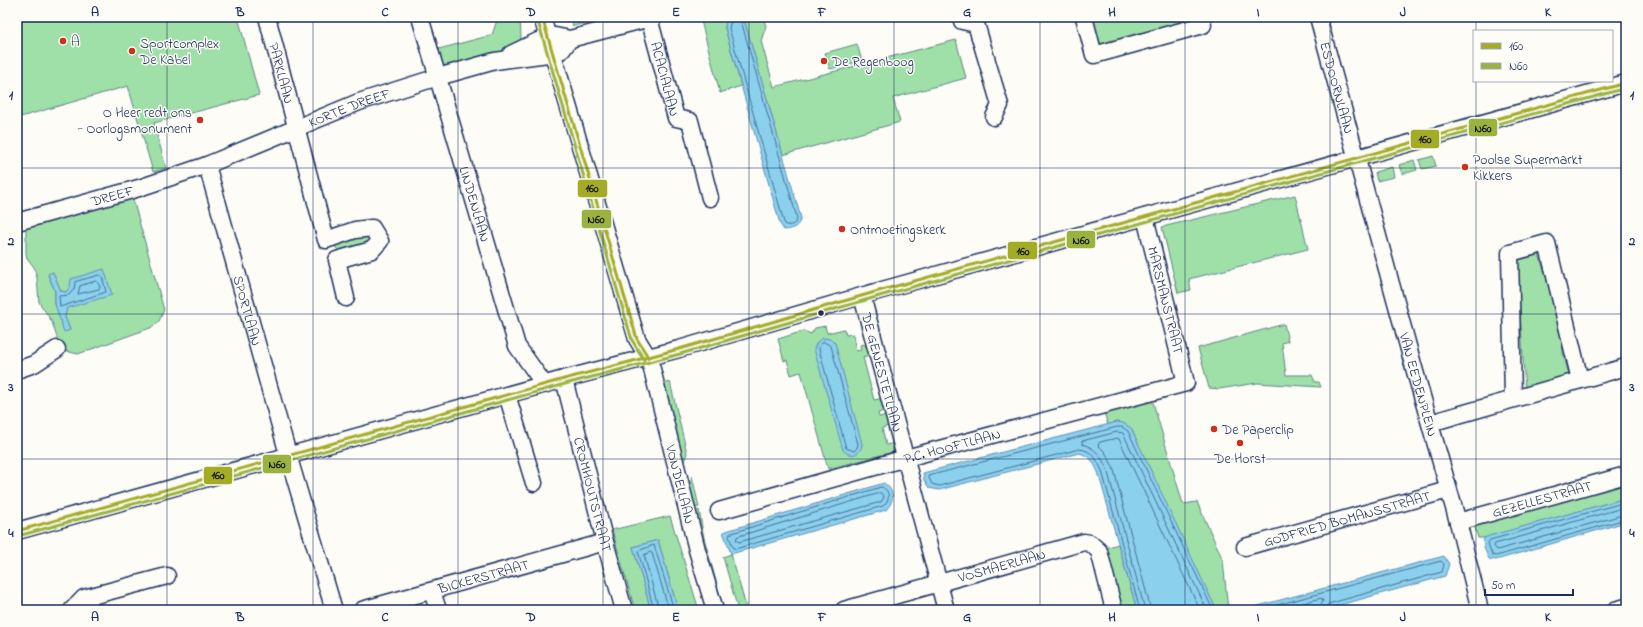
<svg xmlns="http://www.w3.org/2000/svg" width="1643" height="627" viewBox="0 0 1643 627" font-family="'Indie Flower',sans-serif">
<style>
.green{fill:#9fdfa8;stroke:#5d8783;fill-rule:evenodd}
.water{fill:#8bd0ed;stroke:#5e90b4}
.lines{fill:none;stroke-linecap:round;stroke-linejoin:round}
.shore{stroke:#486f97;stroke-width:1}
.minor-casing{stroke:#1b2f5e;stroke-width:19}
.minor{stroke:#fdfcf7;stroke-width:16}
.bus-1-casing{stroke:#fdfcf7;stroke-width:6}
.bus-2-casing{stroke:#fdfcf7;stroke-width:6}
.bus-1{stroke:#a4ac26;stroke-width:3}
.bus-2{stroke:#9ab23f;stroke-width:3}
.grid{fill:none;stroke:#1b2f5e;stroke-width:1;stroke-opacity:0.55}
.poi-dot{fill:#c8321e;stroke:#fdfcf7;stroke-width:1.5}
.bus-dot{fill:#1b2f5e;stroke:#fdfcf7;stroke-width:1.5}
.labels{text-anchor:middle;stroke-width:3;stroke-linejoin:round;paint-order:stroke}
.poi-label{font-size:14px;fill:#1b2f5e;stroke:#fdfcf7;text-anchor:start}
.street-label{font-size:14px;fill:#1b2f5e;stroke:#fdfcf7}
.line-badge{stroke:#fdfcf7;stroke-width:1.5}
.pale-badge-label{font-size:11px;text-anchor:middle;font-weight:bold;fill:#111}
.neatline{fill:none;stroke:#1b2f5e;stroke-width:1.5}
.grid-label{font-size:13px;text-anchor:middle;font-weight:bold;fill:#1b2f5e}
</style>
<rect width="100%" height="100%" fill="#fdfcf7"/>
<filter id="ink" filterUnits="userSpaceOnUse"><feTurbulence type="fractalNoise" baseFrequency=".025" numOctaves="2"/><feDisplacementMap in="SourceGraphic" scale="8" xChannelSelector="R" yChannelSelector="G"/><feConvolveMatrix kernelMatrix="1 2 1 2 8 2 1 2 1" color-interpolation-filters="sRGB"/></filter>
<g filter="url(#ink)">
<g class="green">
<path d="M17,17H238L259,95L154,123L166,168L153,172L128,86L17,118Z"/>
<path d="M498,17H520L521,38L515,46L504,51L440,67L435,50L492,35Z"/>
<path d="M570,17H611L573,26Z"/>
<path d="M700,17H731L726,20L725,28L741,86L720,93Z"/>
<path d="M741,17H763L766,26L761,41L774,87L956,40L966,78L893,98L900,122L783,155L744,19Z"/>
<path d="M1090,17H1190L1192,24L1100,49Z"/>
<path d="M857,44L862,61L830,69L825,53Z"/>
<path d="M1433,156L1436,166L1422,169L1419,160Z"/>
<path d="M1414,160L1417,170L1402,174L1399,165Z"/>
<path d="M1392,167L1394,177L1377,181L1375,172Z"/>
<path d="M1295,195L1308,249L1189,279L1191,290L1178,293L1162,227Z"/>
<path d="M132,196L164,310L159,321L153,327L78,354L61,350L52,322L39,302L37,278L34,267L27,258L26,253V225ZM53,272L61,291L66,292L70,287L65,317L70,330L55,304V291L48,275Z"/>
<path d="M364,233L370,239L367,244L339,251L334,246Z"/>
<path d="M1538,251L1563,332L1562,334L1563,353L1570,378L1525,391L1517,259Z"/>
<path d="M1284,324L1288,341L1282,343L1286,375H1312L1315,382H1319L1321,387L1257,383L1219,389L1209,388L1198,348Z"/>
<path d="M825,326L827,333L844,329L846,335L853,334L856,351L861,350L860,345L863,344L872,349L873,354L863,357L874,400L883,398L887,410L878,413L879,417L888,415L891,425L882,428L886,445L895,443L893,452L828,469L801,372L791,375L787,360L784,361L778,339L804,331L811,334L815,328Z"/>
<path d="M670,382L687,453L684,463L664,384Z"/>
<path d="M1152,399L1183,504L1197,502L1223,560L1228,610H1218L1214,605L1117,422L1108,425L1104,413Z"/>
<path d="M692,476L699,507L693,508L689,489Z"/>
<path d="M1626,482V498L1484,538H1478L1474,525Z"/>
<path d="M699,510L704,538L724,610H723L695,512Z"/>
<path d="M670,516L699,610H678L658,540L633,547L651,610H635L612,530Z"/>
<path d="M1118,544L1137,610H1123L1110,561L1104,559L1102,549Z"/>
<path d="M731,554L747,610H738L723,557Z"/>
</g>
<g class="water">
<path d="M731,17H741L744,19L801,218C798,227 794,229 784,230L780,224L725,28L726,20Z"/>
<path d="M104,269L112,295L67,308L65,317L70,330L64,332L55,304V291L48,274L53,272L61,291L66,292L70,287L71,279Z"/>
<path d="M823,338L830,339L835,343L862,444C861,455 850,458 843,450L814,349L817,342Z"/>
<path d="M1117,422L1123,423L1131,428L1214,605L1218,610H1137L1098,472C1093,462 1091,456 1079,453L939,490L929,488L924,480L923,473Z"/>
<path d="M884,483C895,491 895,500 886,510L731,554L723,532Z"/>
<path d="M1626,498V522L1496,560L1489,559C1486,553 1482,545 1484,538L1489,536Z"/>
<path d="M658,540L678,610H651L633,547Z"/>
<path d="M1444,556L1449,564L1445,576L1322,610H1243Z"/>
</g>
<g class="lines">
<g class="shore">
<path d="M732,17L729,28L784,222L786,225C792,226 796,224 797,218L740,17"/>
<path d="M100,275L102,276L106,292L60,307L59,296L69,295L74,289L75,282Z"/>
<path d="M97,281L100,287L99,289L78,294L80,286Z"/>
<path d="M824,342L831,346L858,444L857,448L854,451L846,448L819,349L820,345Z"/>
<path d="M882,487C891,492 890,500 883,506L735,549L733,547L729,536L730,534Z"/>
<path d="M881,493L884,497L881,502L739,542L736,540L737,537Z"/>
<path d="M1626,502L1490,540L1488,543L1492,555L1496,556L1626,519"/>
<path d="M1626,507L1495,544L1494,546L1497,550L1626,514"/>
<path d="M654,610L638,551L654,545L674,610"/>
<path d="M659,610L644,555L650,552L652,553L669,610"/>
<path d="M1140,610L1102,471C1097,459 1092,450 1079,449L939,486L932,484L928,476L1117,427H1122L1128,431L1213,610"/>
<path d="M1145,610L1107,469C1101,456 1096,448 1082,444V441L1117,432L1123,433L1207,610"/>
<path d="M1151,610L1113,467L1105,452L1098,445L1100,442L1117,438L1119,439L1200,610"/>
<path d="M1258,610L1441,561L1444,564L1442,572L1328,604L1324,610"/>
<path d="M1278,610L1321,598L1323,601L1319,610"/>
</g>
<defs>
<g id="minor">
<path id="s1" d="M267,17L326,240L355,230L372,228L380,241L372,250L337,260L346,298"/>
<path id="s2" d="M420,17L517,346L544,384"/>
<path id="s3" d="M542,17L637,339L648,357L652,369L697,550L715,610"/>
<path d="M961,17L962,21L976,24L1000,105L994,117"/>
<path d="M1084,17L1094,55L1203,25L1201,17"/>
<path id="s4" d="M1318,17L1414,368L1458,522L1480,610"/>
<path id="s5" d="M649,18L676,118L690,121L710,198"/>
<path d="M511,54L538,41L555,36L570,39L654,17"/>
<path id="s6" d="M207,165L291,465L334,610"/>
<path id="s7" d="M17,222L139,188L207,165L359,102L438,77L495,61L548,54L562,50L570,39"/>
<path id="s8" d="M862,296L946,610"/>
<path d="M17,370L34,364L57,349"/>
<path id="s9" d="M564,379L605,542L624,610"/>
<path d="M507,395L534,483"/>
<path d="M1513,399L1510,253L1547,243L1580,380"/>
<path d="M1430,423L1626,367"/>
<path id="s10" d="M719,511L906,458L1186,383L1145,217"/>
<path id="s11" d="M1458,522L1626,475"/>
<path d="M17,531L564,379L679,349L882,290L1626,83"/>
<path id="s12" d="M1245,547L1448,490"/>
<path d="M432,591L438,610"/>
<path d="M72,610L84,598L167,576"/>
<path id="s13" d="M362,610L605,542"/>
<path id="s14" d="M844,610L1084,542L1090,543L1099,551L1114,610"/>
<path d="M1615,610L1626,607"/>
</g>
</defs>
<use href="#minor" class="minor-casing"/>
<use href="#minor" class="minor"/>
<defs>
<g id="bus-1">
<path d="M542,17L637,339L648,357"/>
<path d="M17,531L564,379L679,349L882,290L1626,83"/>
</g>
<g id="bus-2">
<path d="M537,18L632,340L644,360"/>
<path d="M18,536L565,384L680,354L883,295L1626,88"/>
</g>
</defs>
<use href="#bus-1" class="bus-1-casing"/>
<use href="#bus-2" class="bus-2-casing"/>
<use href="#bus-1" class="bus-1"/>
<use href="#bus-2" class="bus-2"/>
</g>
</g>
<path class="grid" d="M167,17V610M313,17V610M458,17V610M603,17V610M749,17V610M894,17V610M1040,17V610M1185,17V610M1330,17V610M1476,17V31M1476,81V610M17,168H1626M17,314H1626M17,459H1626"/>
<g class="poi-dot">
<circle cx="63" cy="41" r="4"/>
<circle cx="132" cy="51" r="4"/>
<circle cx="824" cy="61" r="4"/>
<circle cx="200" cy="120" r="4"/>
<circle cx="1465" cy="167" r="4"/>
<circle cx="842" cy="229" r="4"/>
<circle cx="1214" cy="429" r="4"/>
<circle cx="1240" cy="443" r="4"/>
</g>
<circle class="bus-dot" cx="821" cy="313" r="3.5"/>
<g class="labels">
<g class="poi-label">
<text x="71" y="46">A</text>
<text x="140" y="48">Sportcomplex<tspan x="140" dy="16">De Kabel</tspan></text>
<text x="832" y="66">De Regenboog</text>
<text x="192" y="117" text-anchor="end">O Heer redt ons<tspan x="192" dy="16">- Oorlogsmonument</tspan></text>
<text x="1473" y="164">Poolse Supermarkt<tspan x="1473" dy="16">Kikkers</tspan></text>
<text x="850" y="234">Ontmoetingskerk</text>
<text x="1222" y="434">De Paperclip</text>
<text x="1240" y="463" text-anchor="middle">De Horst</text>
</g>
<g class="street-label">
<text dy="5" stroke="none"><textPath href="#s1" startOffset="58">PARKLAAN</textPath></text>
<text dy="5" stroke="none"><textPath href="#s5" startOffset="63">ACACIALAAN</textPath></text>
<text dy="5" stroke="none"><textPath href="#s4" startOffset="73">ESDOORNLAAN</textPath></text>
<text dy="5" stroke="none"><textPath href="#s7" startOffset="352">KORTE DREEF</textPath></text>
<text dy="5" stroke="none"><textPath href="#s7" startOffset="99">DREEF</textPath></text>
<text dy="5" stroke="none"><textPath href="#s2" startOffset="195">LINDENLAAN</textPath></text>
<text transform="translate(1166 300) rotate(76)" y="5">MARSMANSTRAAT</text>
<text dy="5" stroke="none"><textPath href="#s6" startOffset="151">SPORTLAAN</textPath></text>
<text dy="5" stroke="none"><textPath href="#s8" startOffset="79">DE GENESTETLAAN</textPath></text>
<text dy="5" stroke="none"><textPath href="#s4" startOffset="381">VAN EEDENPLEIN</textPath></text>
<text dy="5" stroke="none"><textPath href="#s10" startOffset="242">P.C. HOOFTLAAN</textPath></text>
<text dy="5" stroke="none"><textPath href="#s3" startOffset="488">VONDELLAAN</textPath></text>
<text dy="5" stroke="none"><textPath href="#s9" startOffset="119">CROMHOUTSTRAAT</textPath></text>
<text dy="5" stroke="none"><textPath href="#s11" startOffset="87">GEZELLESTRAAT</textPath></text>
<text dy="5" stroke="none"><textPath href="#s12" startOffset="106">GODFRIED BOMANSSTRAAT</textPath></text>
<text dy="5" stroke="none"><textPath href="#s14" startOffset="164">VOSMAERLAAN</textPath></text>
<text dy="5" stroke="none"><textPath href="#s13" startOffset="126">BICKERSTRAAT</textPath></text>
</g>
</g>
<g class="line-badge">
<rect x="1468" y="118" width="30" height="19" rx="4" fill="#9ab23f"/>
<rect x="1410" y="129" width="30" height="20" rx="4" fill="#a4ac26"/>
<rect x="577" y="179" width="31" height="19" rx="4" fill="#a4ac26"/>
<rect x="581" y="209" width="31" height="20" rx="4" fill="#9ab23f"/>
<rect x="1066" y="230" width="30" height="19" rx="4" fill="#9ab23f"/>
<rect x="1007" y="241" width="31" height="19" rx="4" fill="#a4ac26"/>
<rect x="262" y="454" width="30" height="20" rx="4" fill="#9ab23f"/>
<rect x="203" y="466" width="30" height="19" rx="4" fill="#a4ac26"/>
</g>
<g class="pale-badge-label">
<text x="1483" y="132">N60</text>
<text x="1425" y="143">160</text>
<text x="592" y="192">160</text>
<text x="596" y="223">N60</text>
<text x="1081" y="244">N60</text>
<text x="1023" y="255">160</text>
<text x="277" y="468">N60</text>
<text x="218" y="479">160</text>
</g>
<rect width="1643" height="627" fill="none" stroke="#fdfcf7" stroke-width="44"/>
<rect x="1473" y="30" width="140" height="52" fill="#fdfcf7" stroke="#a3aaba"/>
<rect x="1481" y="43" width="20" height="6" fill="#a4ac26" stroke="#a3aaba"/>
<text x="1509" y="50" font-size="12" fill="#1b2f5e">160</text>
<rect x="1481" y="63" width="20" height="6" fill="#9ab23f" stroke="#a3aaba"/>
<text x="1509" y="70" font-size="12" fill="#1b2f5e">N60</text>
<path d="M1485 589v6h88v-6" fill="none" stroke="#1b2f5e" stroke-width="2"/>
<text x="1491" y="589" font-size="12" fill="#1b2f5e" stroke="#fdfcf7" stroke-width="3" paint-order="stroke">50 m</text>
<rect x="22" y="22" width="1599" height="583" class="neatline"/>
<g class="grid-label">
<text x="95" y="16">A</text>
<text x="240" y="16">B</text>
<text x="385" y="16">C</text>
<text x="531" y="16">D</text>
<text x="676" y="16">E</text>
<text x="822" y="16">F</text>
<text x="967" y="16">G</text>
<text x="1112" y="16">H</text>
<text x="1258" y="16">I</text>
<text x="1403" y="16">J</text>
<text x="1548" y="16">K</text>
<text x="11" y="99">1</text>
<text x="1632" y="99">1</text>
<text x="11" y="245">2</text>
<text x="1632" y="245">2</text>
<text x="11" y="391">3</text>
<text x="1632" y="391">3</text>
<text x="11" y="537">4</text>
<text x="1632" y="537">4</text>
<text x="95" y="621">A</text>
<text x="240" y="621">B</text>
<text x="385" y="621">C</text>
<text x="531" y="621">D</text>
<text x="676" y="621">E</text>
<text x="822" y="621">F</text>
<text x="967" y="621">G</text>
<text x="1112" y="621">H</text>
<text x="1258" y="621">I</text>
<text x="1403" y="621">J</text>
<text x="1548" y="621">K</text>
</g>
</svg>
